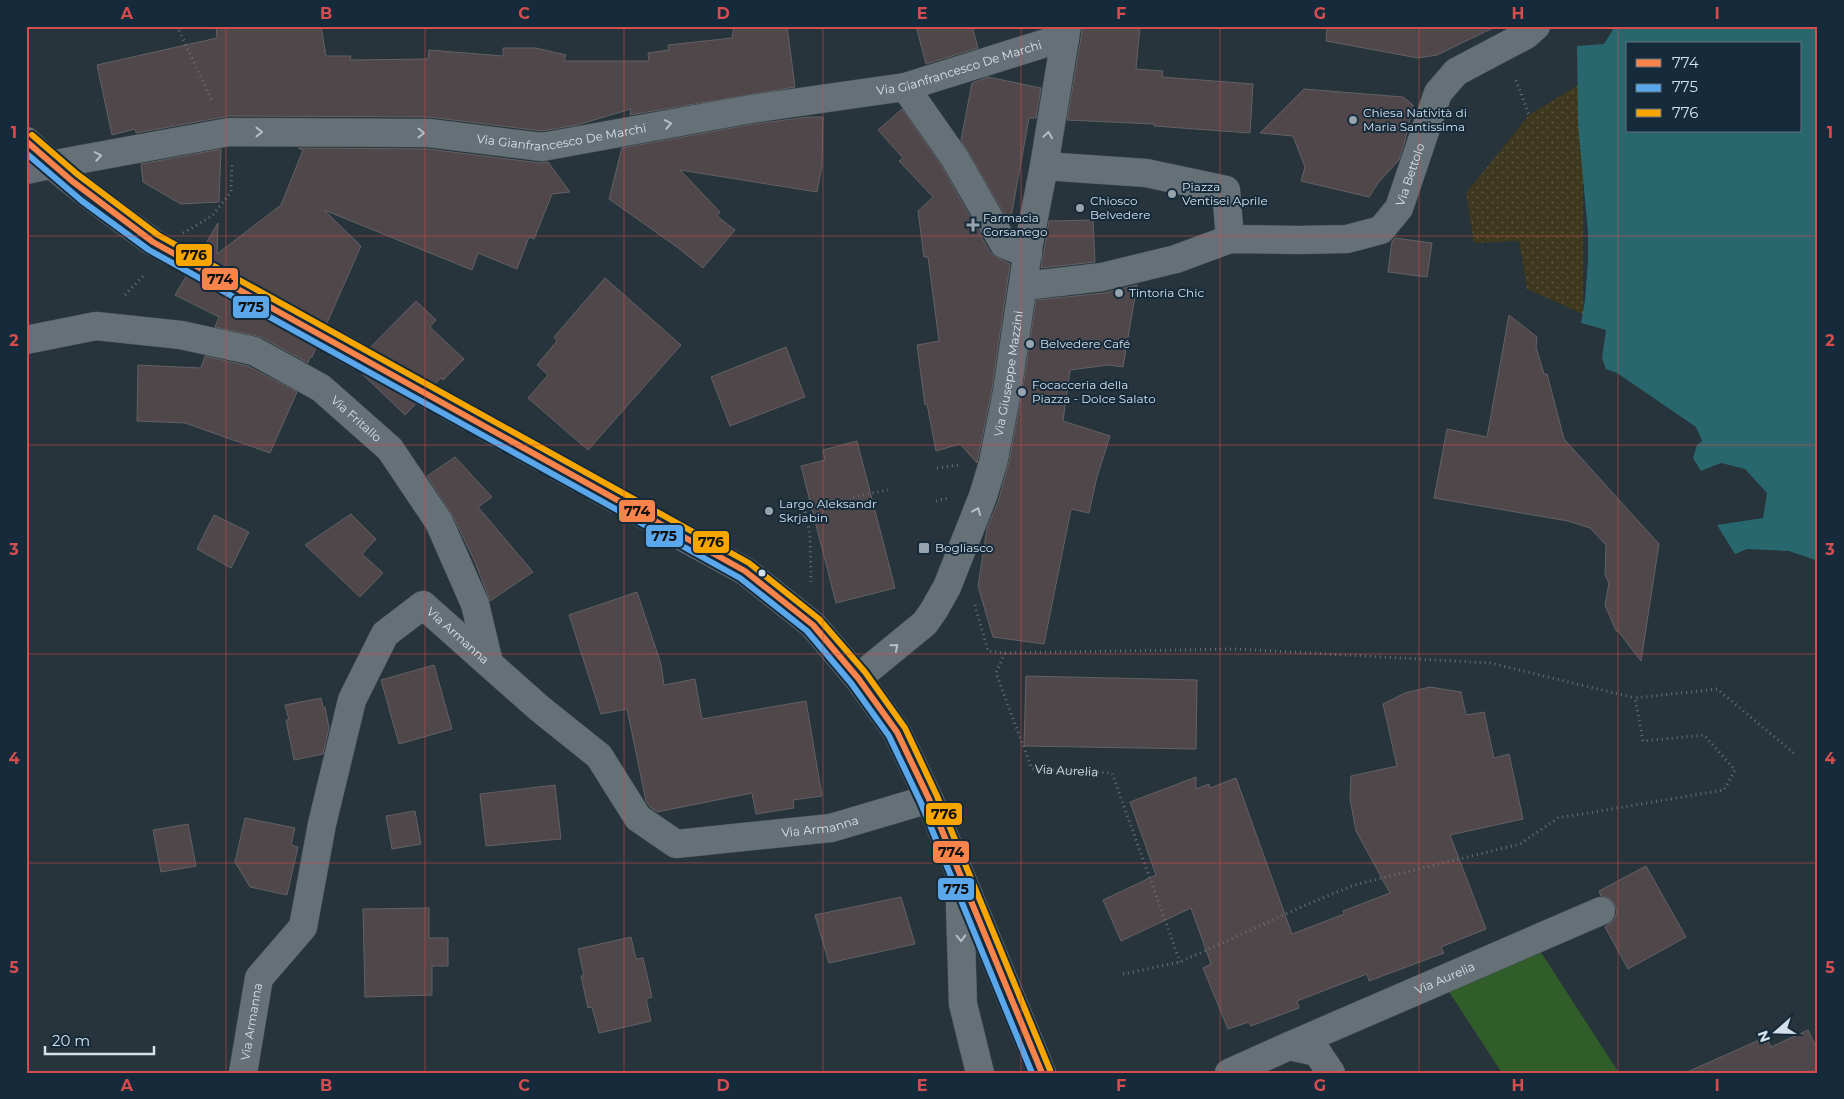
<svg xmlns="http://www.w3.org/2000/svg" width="1844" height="1099" viewBox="0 0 1844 1099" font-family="Montserrat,sans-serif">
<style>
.sand{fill:url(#sand-dots)}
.pitch{fill:#315d2a}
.water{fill:#28676d;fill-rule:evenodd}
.building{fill:#50474a;stroke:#626164}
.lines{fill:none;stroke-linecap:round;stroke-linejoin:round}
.primary-tunnel{stroke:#414e56;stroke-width:28;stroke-dasharray:28 14;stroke-linecap:butt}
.street-casing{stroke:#47525a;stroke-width:29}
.secondary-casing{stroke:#47525a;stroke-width:29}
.primary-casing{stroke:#47525a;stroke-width:29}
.path{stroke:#687076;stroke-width:3;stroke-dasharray:1 4;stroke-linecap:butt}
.street{stroke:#667077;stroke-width:28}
.secondary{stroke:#636b73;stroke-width:28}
.primary{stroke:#68707a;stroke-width:28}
.bus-1-casing{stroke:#152a3a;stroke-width:10}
.bus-2-casing{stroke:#152a3a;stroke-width:10}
.bus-3-casing{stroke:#152a3a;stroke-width:10}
.bus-1{stroke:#f8844c;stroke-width:6}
.bus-2{stroke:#5aa8eb;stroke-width:6}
.bus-3{stroke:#f7a600;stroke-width:6}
.oneway{stroke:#b3bfc8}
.grid{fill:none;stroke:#d64d4f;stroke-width:1;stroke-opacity:0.55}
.poi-dot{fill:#97a4ae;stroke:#152a3a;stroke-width:2}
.bus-dot{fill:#d4e1eb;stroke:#152a3a;stroke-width:2}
.labels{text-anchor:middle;stroke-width:4;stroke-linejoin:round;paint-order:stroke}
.street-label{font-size:12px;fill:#d4e1eb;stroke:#152a3a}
.poi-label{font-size:12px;fill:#d4e1eb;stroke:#152a3a;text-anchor:start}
.line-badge{stroke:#152a3a;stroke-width:2}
.pale-badge-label{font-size:14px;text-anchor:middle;font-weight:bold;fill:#111}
.neatline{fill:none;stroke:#d64d4f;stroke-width:2}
.grid-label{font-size:16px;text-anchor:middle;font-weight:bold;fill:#d64d4f}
</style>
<defs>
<pattern id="sand-dots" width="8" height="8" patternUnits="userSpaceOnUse" patternTransform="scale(1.25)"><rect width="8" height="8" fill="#3e381e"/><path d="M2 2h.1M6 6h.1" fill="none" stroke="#59543f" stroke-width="1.8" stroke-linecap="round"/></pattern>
</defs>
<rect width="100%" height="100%" fill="#27343c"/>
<path class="sand" d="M1583,82V314L1527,289L1519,241L1474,243L1466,193L1529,115Z"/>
<path class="pitch" d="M1537,946L1619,1073H1502L1442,981Z"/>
<path class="water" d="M1615,26H1818V561L1789,551L1747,549L1735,554L1717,525L1763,518L1767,493L1745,469L1721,463L1701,471L1693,458L1697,445L1702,441L1696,427L1617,373L1606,369L1602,358L1606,330L1581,323L1585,300L1588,260V232L1578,124L1577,46L1604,44ZM1628,44H1800V131H1628Z"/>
<g class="building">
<path d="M216,26H321L326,56H351L350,60L428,59L429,50L503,56V48H536L566,55L564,61H649L648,53L669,50L668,45L732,38L734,26H787L795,87L630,115L631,109L577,125L542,131L429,117L229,116L136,133L135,129L112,135L97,65L217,38Z"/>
<path d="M916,26H972L978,48L926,64Z"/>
<path d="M1083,26H1140L1136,69L1163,71L1162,77L1253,84L1250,133L1154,126V124L1067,120Z"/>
<path d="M1327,26H1497L1437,55L1418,58L1326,41Z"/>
<path d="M988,77L1041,88L1036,118H1029L1010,223L961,140L972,83Z"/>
<path d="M1304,89L1403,97L1413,105L1405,141L1399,160L1378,183L1369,197L1301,181L1305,167L1293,136L1260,133Z"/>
<path d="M902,109L941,165L990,252L998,258L1010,264L992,389L977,463L960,444L936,451L927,404L925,405L917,345L939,341L928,257H924L918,211L933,197L899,161L903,158L878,130Z"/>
<path d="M808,117H823L822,165L817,192L680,170L720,212L717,216L735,230L703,268L677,247L609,199L622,148L754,124Z"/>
<path d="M298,148L428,149L540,163L548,162L570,192L552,194L534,239L529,237L517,269L478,253L472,270L324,210L361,246L312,357H310L308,363L261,337L215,327L219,317L175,295L218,223L217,254L281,205L303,150Z"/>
<path d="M221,149L219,202L181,204L143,182L141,164Z"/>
<path d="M1093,220L1095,262L1041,268L1049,221Z"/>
<path d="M1395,238L1432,243L1427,277L1388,272L1392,241Z"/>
<path d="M605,278L681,345L588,450L528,398L548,375L537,365L557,341L554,337Z"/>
<path d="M1137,285L1123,367L1109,365L1070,370L1063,421L1110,436L1097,477L1089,513L1071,509L1044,644L993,637L978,586L987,528L998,502L1008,466L1022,394L1036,300L1104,293Z"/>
<path d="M416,301L436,320L430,327L464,359L443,380L441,378L405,415L353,365Z"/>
<path d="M1509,315L1537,337L1536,347L1544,374H1547L1564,439L1659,544L1641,661L1618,631H1616L1605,605L1609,583L1605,575L1606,545L1590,528L1568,521L1434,498L1447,429L1487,437Z"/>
<path d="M786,347L805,397L730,426L711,377Z"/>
<path d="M205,356L248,366L297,392L270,453L185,423L137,421L138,365L201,368Z"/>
<path d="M857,441L895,588L836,603L801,466L825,460L823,450Z"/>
<path d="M455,457L492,497L478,507L533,572L490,601L475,562L453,516L427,476Z"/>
<path d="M351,514L376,539L362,554L383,573L360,597L305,545Z"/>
<path d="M214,515L249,532L231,568L197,549Z"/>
<path d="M637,592L661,664L664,685L695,679L702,719L806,701L822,796L793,800L794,808L756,814L752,793L657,812L650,807L646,801L627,709L601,714L569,615Z"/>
<path d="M434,665L452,729L399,744L381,680Z"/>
<path d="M1026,676L1197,680L1196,749L1024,746Z"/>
<path d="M1430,687L1461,692L1466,715L1484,712L1494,758L1509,754L1523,819L1450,835L1486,929L1441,947L1444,953L1369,981L1367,974L1297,1001L1299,1008L1251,1026L1249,1022L1228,1029L1203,968L1211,964L1191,908L1121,941L1103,900L1156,875L1130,802L1196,777V789L1209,784L1210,788L1236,778L1292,934L1344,914L1343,911L1390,893L1356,831L1350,799L1351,776L1397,766L1383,704L1405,693Z"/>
<path d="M321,698L323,707H325L329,728L323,754L294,760L286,720H289L285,705Z"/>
<path d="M555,785L561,839L486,846L480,794Z"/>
<path d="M415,811L421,844L392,849L386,816Z"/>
<path d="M245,818L295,828L291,845L298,847L287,895L250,887L235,862Z"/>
<path d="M188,824L196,866L161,872L153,830Z"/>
<path d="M1646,866L1686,937L1628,969L1605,927L1614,920L1617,912L1615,905L1611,899L1601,896L1599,891Z"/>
<path d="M901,897L915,944L829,963L815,915Z"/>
<path d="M429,908V938H448V966H432V995L365,997L363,909Z"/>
<path d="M631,937L636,959L643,958L652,997L646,999L651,1021L599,1033L592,1007L588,1008L581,976H584L578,949Z"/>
<path d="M1808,1030L1818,1051V1073H1685L1766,1037L1771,1047Z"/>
</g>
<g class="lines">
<path class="primary-tunnel" d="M153,242L681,536"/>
<defs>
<g id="street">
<path d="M905,87L954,157L1004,244L1028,254"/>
<path id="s2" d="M50,165L229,132L429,133L542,147L751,109L905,87L1065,37"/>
<path d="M1044,166L1146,173L1226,190L1230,239"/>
<path id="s3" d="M1024,286L1102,277L1176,259L1230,239L1298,240L1347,239L1381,230L1399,208L1438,93L1456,72L1526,35L1536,26"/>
<path id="s4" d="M26,340L96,326L181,335L254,351L321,388L390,449L439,522L475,604L489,663"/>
<path id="s5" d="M858,678L925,623L934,610L947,587L983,496L993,463L1007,392L1029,243L1044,166L1067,26"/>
<path d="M959,873L963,1004L980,1073"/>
<path id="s6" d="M1289,1046L1601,911"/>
<path id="s7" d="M243,1073L259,978L303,927L322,824L352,700L385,634L423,605L539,708L599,756L638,818L676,844L831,828L929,799"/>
<path d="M1229,1073L1289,1046L1317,1052L1331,1073"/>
</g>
<path id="secondary" d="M26,170L50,165"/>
<g id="primary">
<path d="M26,141C65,179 109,210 153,242"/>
<path d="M681,536L745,571L813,625L858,678L897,732L929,799L1042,1073"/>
</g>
</defs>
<use href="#street" class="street-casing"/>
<use href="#secondary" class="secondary-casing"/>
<use href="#primary" class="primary-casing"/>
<g class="path">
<path d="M177,26L213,103"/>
<path d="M1516,80L1529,115"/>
<path d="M183,233L212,216L231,192L232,165"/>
<path d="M125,295L145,274"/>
<path d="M937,468L958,465"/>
<path d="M853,497L888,490"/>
<path d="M936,501L948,498"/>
<path d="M803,502L810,534L811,582"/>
<path d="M975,605L988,651L1005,653L1237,649L1490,663L1635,698"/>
<path id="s1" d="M1005,653L996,673L1032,769L1112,773L1180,962"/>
<path d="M1123,974L1180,962L1308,904L1354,885L1520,844L1558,818L1724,790L1735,770L1704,735L1643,741L1635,698L1717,689L1796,755"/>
</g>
<use href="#street" class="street"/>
<use href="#secondary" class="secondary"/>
<use href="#primary" class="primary"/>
<defs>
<path id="bus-1" d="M26,141L72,181L153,242L745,571L813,625L858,678L897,732L929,799L1042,1073"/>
<path id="bus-2" d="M26,153L82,201L149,250L740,578L807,631L851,683L889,736L921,803L1032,1073"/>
<path id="bus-3" d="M32,135L77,174L158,235L749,563L819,619L865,672L905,728L937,796L1050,1070"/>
</defs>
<use href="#bus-1" class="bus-1-casing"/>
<use href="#bus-2" class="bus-2-casing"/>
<use href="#bus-3" class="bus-3-casing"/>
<use href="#bus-1" class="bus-1"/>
<use href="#bus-2" class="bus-2"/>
<use href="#bus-3" class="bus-3"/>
</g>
<defs><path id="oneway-chevron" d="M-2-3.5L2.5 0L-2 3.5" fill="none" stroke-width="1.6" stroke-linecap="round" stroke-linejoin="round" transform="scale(1.25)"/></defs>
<g class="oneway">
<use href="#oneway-chevron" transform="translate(668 124) rotate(-10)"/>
<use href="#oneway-chevron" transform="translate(259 132)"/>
<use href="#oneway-chevron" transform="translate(421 133) rotate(1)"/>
<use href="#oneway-chevron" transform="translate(1048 135) rotate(-82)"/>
<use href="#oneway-chevron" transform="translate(98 156) rotate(-10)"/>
<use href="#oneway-chevron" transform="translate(977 511) rotate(-68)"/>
<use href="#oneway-chevron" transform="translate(895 647) rotate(-40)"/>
<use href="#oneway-chevron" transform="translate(961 938) rotate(88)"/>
</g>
<path class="grid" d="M226,26V1073M425,26V1073M624,26V1073M823,26V1073M1021,26V1073M1220,26V1073M1419,26V1073M1618,26V1073M26,236H1818M26,445H1818M26,654H1818M26,863H1818"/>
<g class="poi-dot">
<circle cx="1353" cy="120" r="5"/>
<circle cx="1172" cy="194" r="5"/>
<circle cx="1080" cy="208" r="5"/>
<path d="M970.5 217.5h5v5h5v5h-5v5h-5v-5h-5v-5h5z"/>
<circle cx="1119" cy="293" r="5"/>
<circle cx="1030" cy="344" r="5"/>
<circle cx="1022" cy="392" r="5"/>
<circle cx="769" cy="511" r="5"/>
<rect x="918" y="542" width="12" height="12" rx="2.5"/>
</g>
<circle class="bus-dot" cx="762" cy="573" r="4.5"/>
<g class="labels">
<g class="street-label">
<text dy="4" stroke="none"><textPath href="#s2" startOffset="921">Via Gianfrancesco De Marchi</textPath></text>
<text dy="4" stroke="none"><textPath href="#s2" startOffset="516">Via Gianfrancesco De Marchi</textPath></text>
<text dy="4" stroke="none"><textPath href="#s3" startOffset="428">Via Bettolo</textPath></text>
<text dy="4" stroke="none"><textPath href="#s5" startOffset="352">Via Giuseppe Mazzini</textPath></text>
<text dy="4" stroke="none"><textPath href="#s4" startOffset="355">Via Fritallo</textPath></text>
<text dy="4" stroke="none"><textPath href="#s7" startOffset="564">Via Armanna</textPath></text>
<text dy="4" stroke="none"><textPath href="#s1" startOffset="159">Via Aurelia</textPath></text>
<text dy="4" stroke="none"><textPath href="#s7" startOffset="1014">Via Armanna</textPath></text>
<text dy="4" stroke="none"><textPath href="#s6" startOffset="170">Via Aurelia</textPath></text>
<text dy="4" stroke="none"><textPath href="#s7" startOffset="52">Via Armanna</textPath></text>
</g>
<g class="poi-label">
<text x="1363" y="117">Chiesa Natività di<tspan x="1363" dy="14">Maria Santissima</tspan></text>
<text x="1182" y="191">Piazza<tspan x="1182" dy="14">Ventisei Aprile</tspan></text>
<text x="1090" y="205">Chiosco<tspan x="1090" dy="14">Belvedere</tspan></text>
<text x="983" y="222">Farmacia<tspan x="983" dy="14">Corsanego</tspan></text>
<text x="1129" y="297">Tintoria Chic</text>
<text x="1040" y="348">Belvedere Café</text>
<text x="1032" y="389">Focacceria della<tspan x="1032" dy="14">Piazza - Dolce Salato</tspan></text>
<text x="779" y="508">Largo Aleksandr<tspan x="779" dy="14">Skrjabin</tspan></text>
<text x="935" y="552">Bogliasco</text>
</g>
</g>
<g class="line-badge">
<rect x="175" y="243" width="38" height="24" rx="5" fill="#f7a600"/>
<rect x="201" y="267" width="38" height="24" rx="5" fill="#f8844c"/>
<rect x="232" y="295" width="38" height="24" rx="5" fill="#5aa8eb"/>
<rect x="618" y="499" width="38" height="24" rx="5" fill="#f8844c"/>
<rect x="645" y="524" width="39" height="24" rx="5" fill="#5aa8eb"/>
<rect x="692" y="530" width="38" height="24" rx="5" fill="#f7a600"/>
<rect x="925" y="802" width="38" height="24" rx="5" fill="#f7a600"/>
<rect x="932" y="840" width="38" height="24" rx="5" fill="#f8844c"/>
<rect x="937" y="877" width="38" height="24" rx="5" fill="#5aa8eb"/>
</g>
<g class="pale-badge-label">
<text x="194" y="260">776</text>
<text x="220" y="284">774</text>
<text x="251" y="312">775</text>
<text x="637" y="516">774</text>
<text x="664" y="541">775</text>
<text x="711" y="547">776</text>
<text x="944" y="819">776</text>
<text x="951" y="857">774</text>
<text x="956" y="894">775</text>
</g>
<rect width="1844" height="1099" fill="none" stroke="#152a3a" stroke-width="55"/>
<rect x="1626" y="42" width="175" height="90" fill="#152a3a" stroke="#617381"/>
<rect x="1636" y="59" width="25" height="8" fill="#f8844c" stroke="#617381"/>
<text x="1672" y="68" font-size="15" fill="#d4e1eb">774</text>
<rect x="1636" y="84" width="25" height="8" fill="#5aa8eb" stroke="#617381"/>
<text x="1672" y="92" font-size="15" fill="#d4e1eb">775</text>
<rect x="1636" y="109" width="25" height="8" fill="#f7a600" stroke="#617381"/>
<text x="1672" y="118" font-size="15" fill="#d4e1eb">776</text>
<g transform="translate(1776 1032) rotate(250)" stroke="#152a3a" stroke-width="4" paint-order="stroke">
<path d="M0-4L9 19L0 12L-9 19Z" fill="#d4e1eb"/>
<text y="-8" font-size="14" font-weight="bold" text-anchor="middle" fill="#d4e1eb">N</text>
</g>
<path d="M45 1046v8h109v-8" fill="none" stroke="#d4e1eb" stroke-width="2.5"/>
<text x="52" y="1046" font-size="15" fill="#d4e1eb" stroke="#152a3a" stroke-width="4" paint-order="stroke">20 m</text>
<rect x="28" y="28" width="1788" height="1044" class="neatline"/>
<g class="grid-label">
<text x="127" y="19">A</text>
<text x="326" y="19">B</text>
<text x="524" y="19">C</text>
<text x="723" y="19">D</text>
<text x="922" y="19">E</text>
<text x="1121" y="19">F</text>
<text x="1320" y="19">G</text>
<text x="1518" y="19">H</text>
<text x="1717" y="19">I</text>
<text x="14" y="138">1</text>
<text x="1830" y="138">1</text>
<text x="14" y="346">2</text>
<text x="1830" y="346">2</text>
<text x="14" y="555">3</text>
<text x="1830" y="555">3</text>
<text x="14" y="764">4</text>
<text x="1830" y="764">4</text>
<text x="14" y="973">5</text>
<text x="1830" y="973">5</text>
<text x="127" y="1091">A</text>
<text x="326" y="1091">B</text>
<text x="524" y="1091">C</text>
<text x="723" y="1091">D</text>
<text x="922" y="1091">E</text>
<text x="1121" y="1091">F</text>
<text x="1320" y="1091">G</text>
<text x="1518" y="1091">H</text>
<text x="1717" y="1091">I</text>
</g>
</svg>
